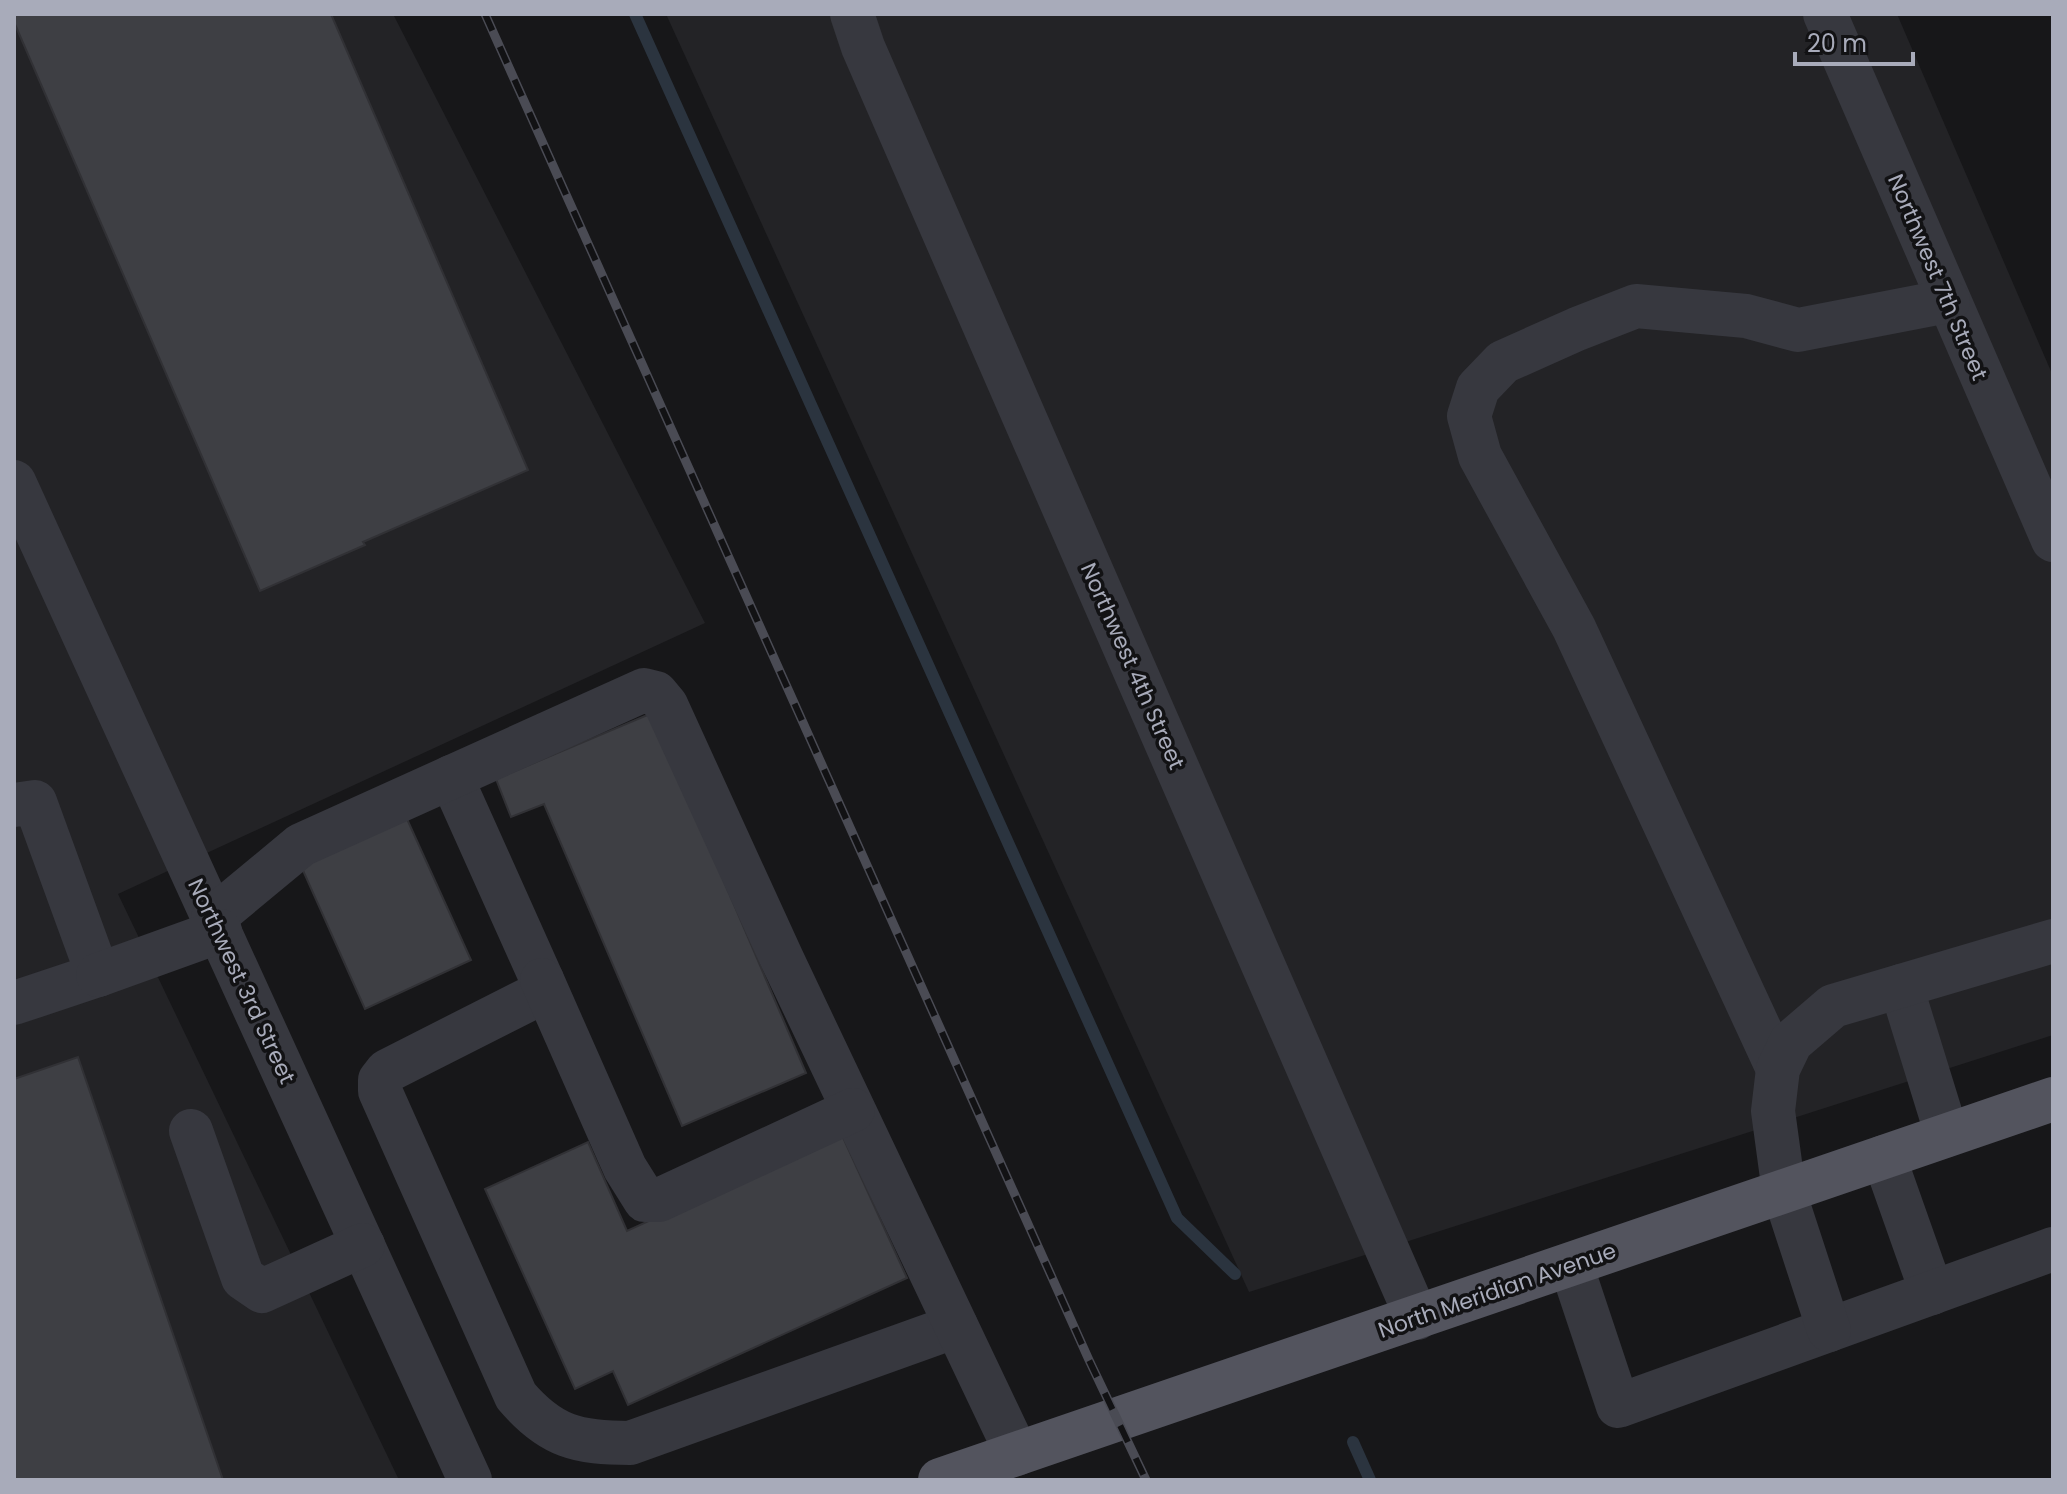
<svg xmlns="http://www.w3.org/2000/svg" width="2067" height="1494" viewBox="0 0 2067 1494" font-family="Poppins,sans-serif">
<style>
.built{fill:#232326}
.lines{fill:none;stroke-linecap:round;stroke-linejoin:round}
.stream{stroke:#2b343f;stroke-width:12}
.building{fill:#3e3f44;stroke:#313135;stroke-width:2}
.minor{stroke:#37383f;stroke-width:44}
.major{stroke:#53545e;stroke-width:44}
.rail-casing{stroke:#4a4b54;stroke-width:9}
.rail{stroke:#121214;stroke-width:6;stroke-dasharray:18;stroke-linecap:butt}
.labels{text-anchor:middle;stroke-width:7;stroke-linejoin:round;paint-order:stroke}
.street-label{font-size:22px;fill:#a8abba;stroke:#121214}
</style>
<rect width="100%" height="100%" fill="#171719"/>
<g class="built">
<path d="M14,14H393L705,623L118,894L399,1480H14Z"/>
<path d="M666,14H1897L2053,376V1035L1249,1292Z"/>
</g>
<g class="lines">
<g class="stream">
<path d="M635,14L1177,1218L1235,1274"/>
<path d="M1353,1442L1370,1480"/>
</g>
</g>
<g class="building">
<path d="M14,14H331L528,470L363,542L365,545L260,591L14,22Z"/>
<path d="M652,713L806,1073L682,1126L544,804L511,817L496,779Z"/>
<path d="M407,819L471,960L365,1009L301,866Z"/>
<path d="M78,1057L223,1480H14V1079Z"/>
<path d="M841,1133L907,1278L628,1405L613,1371L575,1389L485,1189L588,1142L627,1231Z"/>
</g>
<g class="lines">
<g class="minor">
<path d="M852,14L863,47L1417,1318"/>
<path d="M1825,14L2053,540"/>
<path d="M14,482L470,1480"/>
<path d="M451,777L542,980L541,989L537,995L387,1071L380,1080V1091L516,1396C551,1437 578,1443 630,1443L956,1326"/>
<path d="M14,805L35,802L98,975L14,1003"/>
<path d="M213,918L301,845L644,690L656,693L666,705L782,959L1017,1454"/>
<path d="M98,975L220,931"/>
<path d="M542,980L625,1168L645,1200H659L853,1110"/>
<path d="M1901,986L1947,1135"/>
<path d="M1778,1069L1574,628L1480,456L1469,416L1478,388L1503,362L1577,329L1636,306L1746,316L1798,330L1948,301"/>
<path d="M191,1131L243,1278L262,1291L363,1245"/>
<path d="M1884,1157L1932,1293"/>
<path d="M1571,1265L1618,1406L2053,1249"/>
<path d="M1829,1330L1784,1192L1773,1111L1778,1069L1791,1042L1833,1006L2053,941"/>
</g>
<path class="major" d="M940,1480L2053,1099"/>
<defs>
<path id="rail" d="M485,14L1089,1360L1146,1480"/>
</defs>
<use href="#rail" class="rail-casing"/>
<use href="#rail" class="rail"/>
</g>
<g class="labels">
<g class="street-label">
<text transform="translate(1938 277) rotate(67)" y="8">Northwest 7th Street</text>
<text transform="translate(1133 666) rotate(66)" y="8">Northwest 4th Street</text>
<text transform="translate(242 981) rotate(65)" y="8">Northwest 3rd Street</text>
<text transform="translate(1497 1290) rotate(-19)" y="8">North Meridian Avenue</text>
</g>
</g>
<rect width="2067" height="1494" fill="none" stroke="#a8abba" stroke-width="32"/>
<path d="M1795 52v12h118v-12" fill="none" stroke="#a8abba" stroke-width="4"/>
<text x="1807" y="52" font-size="24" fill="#a8abba" stroke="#121214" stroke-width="6" paint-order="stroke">20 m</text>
</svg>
